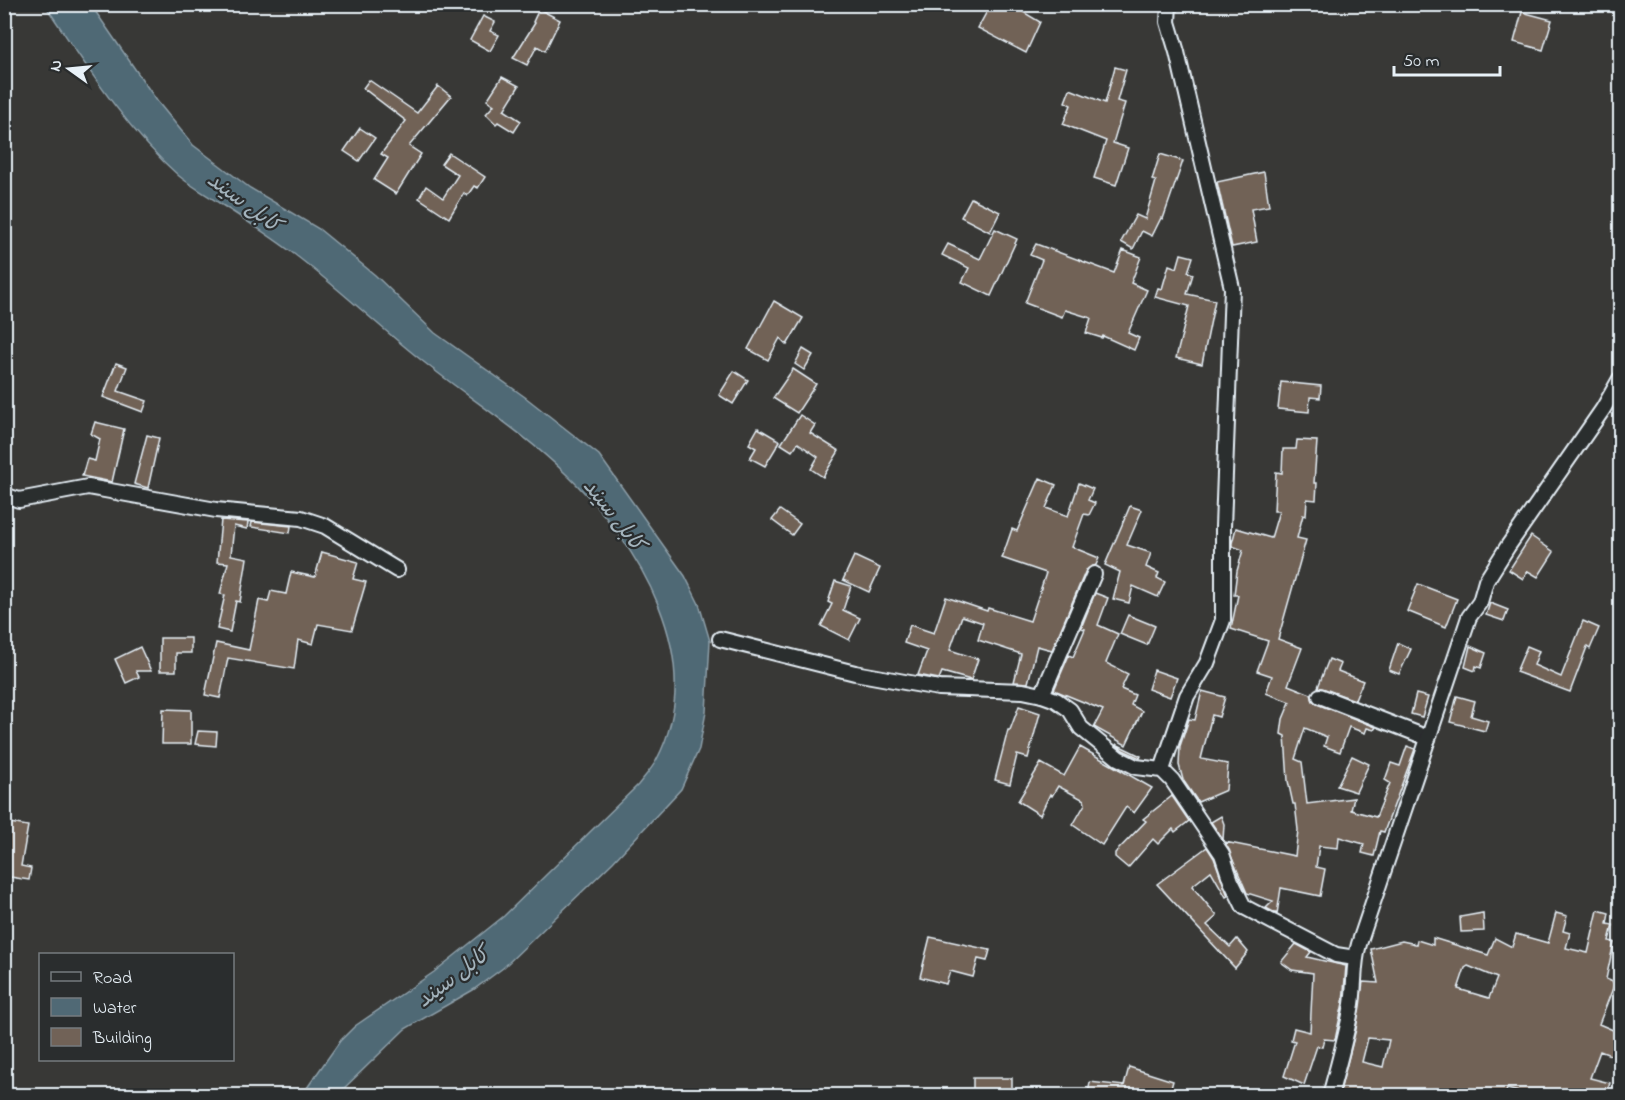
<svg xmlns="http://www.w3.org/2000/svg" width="1625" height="1100" viewBox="0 0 1625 1100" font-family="'Indie Flower','Playpen Sans Arabic',sans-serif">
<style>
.water{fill:#506975;stroke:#8d9fa9;stroke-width:1.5}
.building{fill:#716257;stroke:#e8f1f8;stroke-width:1.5;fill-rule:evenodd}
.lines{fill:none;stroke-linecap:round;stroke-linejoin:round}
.street-casing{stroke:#e8f1f8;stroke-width:18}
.street{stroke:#2a2d2e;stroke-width:14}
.labels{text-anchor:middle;stroke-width:4.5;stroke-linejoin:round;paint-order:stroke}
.water-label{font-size:22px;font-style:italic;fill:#a4b4bd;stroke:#2a2d2e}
</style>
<rect width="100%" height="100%" fill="#383836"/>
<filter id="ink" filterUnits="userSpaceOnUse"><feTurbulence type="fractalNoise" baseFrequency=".0167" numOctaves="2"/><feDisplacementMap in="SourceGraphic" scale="12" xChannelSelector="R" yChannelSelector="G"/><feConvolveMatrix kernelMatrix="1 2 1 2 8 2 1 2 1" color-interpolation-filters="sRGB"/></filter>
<g filter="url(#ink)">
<path class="water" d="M45,5H91L157,101L193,145L250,188L319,229L375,275L435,333L525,397L599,455L685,576L699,604L710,641L706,712L699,749L681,789L613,862L503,968L473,990L405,1029L337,1095H302L340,1041L355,1026L434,972L504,916L638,785C644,777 652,769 657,759C709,659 639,544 567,475C523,432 472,400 425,363C380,328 339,288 294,254C270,236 244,219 219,203C206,194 191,186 179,176C125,128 85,64 45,5Z"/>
<g class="building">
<path d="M991,4H1010L1040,22L1026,53L978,28Z"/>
<path d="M539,9L560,20L545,51L537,46L527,65L513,58L535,23L533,22Z"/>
<path d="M1522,12L1552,20L1543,50L1514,42Z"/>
<path d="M483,16L495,22L490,31L499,35L490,51L470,40Z"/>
<path d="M1115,67L1126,70L1117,101L1125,103L1113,143L1128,148L1116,185L1094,178L1106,141L1063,124L1071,105L1065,102L1070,89L1105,103Z"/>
<path d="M502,77L519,86L504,110L521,121L514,132L498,122L496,124L486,114L494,105L487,100Z"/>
<path d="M369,80L417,113L438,86L451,96L409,146L421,154L396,194L374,180L388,158L381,154L406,121L363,88Z"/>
<path d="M360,128L375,138L359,161L344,151Z"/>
<path d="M449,153L485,177L478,188L474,186L467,196L464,193L449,218L419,198L426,186L443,198L458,175L441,164Z"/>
<path d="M1160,154L1183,161L1163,219L1161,218L1152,236L1142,231L1133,249L1121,242L1136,215L1145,219L1156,181L1152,180Z"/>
<path d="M1264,172L1269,206L1251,209L1257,242L1232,247L1217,182Z"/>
<path d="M971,198L1000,212L990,232L961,217Z"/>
<path d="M995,229L1017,239L991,296L962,282L969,268L942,255L948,244L980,259Z"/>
<path d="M1036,244L1114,273L1123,250L1141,257L1131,283L1147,290L1128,333L1139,338L1134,350L1103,336L1102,338L1086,333L1091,318L1065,310L1062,317L1025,303L1042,260L1030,255Z"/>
<path d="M1181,254L1193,257L1188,272L1193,274L1187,294L1215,300L1202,364L1176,358L1189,306L1155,297L1158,288L1162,289L1169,265L1177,268Z"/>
<path d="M774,301L803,318L787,345L780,338L768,360L748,349Z"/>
<path d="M803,349L813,355L804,370L795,364Z"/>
<path d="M116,363L127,367L118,391L147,401L143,412L103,397Z"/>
<path d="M793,369L816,384L797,413L773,398Z"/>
<path d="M734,371L748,380L733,404L719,395Z"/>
<path d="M1281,382L1321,386L1320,398L1310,397L1309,412L1278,409Z"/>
<path d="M800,415L815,425L810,433L839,451L823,477L811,469L818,457L798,443L792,451L781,444Z"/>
<path d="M95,422L124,429L112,482L82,476L87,459L95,461L100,439L91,434Z"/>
<path d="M758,428L780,441L765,466L750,458L756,448L749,444Z"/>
<path d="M147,435L159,438L148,488L134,484Z"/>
<path d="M1297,440L1317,441L1314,483H1317L1316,500L1307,499L1306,516L1303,515L1297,538L1306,540L1278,639L1302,648L1288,685L1311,694L1313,701L1317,704L1376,727L1374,730L1367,728L1365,733L1349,727L1340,752L1324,746L1327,737L1305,728L1295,759L1302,762L1307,804L1354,798L1351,810L1376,817L1390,783L1385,780L1391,763L1400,766L1407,746L1415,749L1384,832L1380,831L1374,856L1362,853L1364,844L1339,837L1338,848L1319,846L1316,867L1325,869L1320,896L1281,888L1277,914L1266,908L1273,901L1247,893L1225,842L1295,856L1298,830L1295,804H1293L1288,781L1285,736L1281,734L1283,719L1290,702L1266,693L1272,676L1257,671L1268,641L1231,629L1238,595H1234L1237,571L1243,550L1232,546V543L1236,528L1271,538L1279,511H1274L1276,472L1282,473L1283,449H1296Z"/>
<path d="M1040,478L1056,485L1046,508L1068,516L1079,483L1093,489L1088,500L1095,503L1089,515L1084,514L1072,547L1099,558L1096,565L1086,570L1052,650L1037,646L1028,683L1014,682L1021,654L978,640L983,623L962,616L950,650L978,659L971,680L942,672L939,679L918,675L927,651L904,643L910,625L934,633L946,597L987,611L988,608L1030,621L1046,573L1002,558L1012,529L1017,531Z"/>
<path d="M1130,506L1142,510L1127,545L1151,553L1146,567L1159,573L1157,578L1165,582L1158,597L1133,586L1129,603L1113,599L1120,572L1105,565Z"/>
<path d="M780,510L800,524L792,535L772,520Z"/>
<path d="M221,520L248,522L247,529L234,526L231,555L247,558L240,602L236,601L230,632L217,629L225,595L220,594L228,563L217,562Z"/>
<path d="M252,522L291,526L290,533L251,527Z"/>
<path d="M1531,536L1554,552L1538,577L1528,571L1523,579L1509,570Z"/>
<path d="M322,552L358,562L353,579L366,582L352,630L318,624L313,644L298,640L294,669L228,658L220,698L205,695L216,643L249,650L259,600L268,602L271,591L286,594L291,572L315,577Z"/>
<path d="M854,556L880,568L869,592L843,580Z"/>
<path d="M835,581L851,586L843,610L860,618L849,640L821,626L832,604L828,602Z"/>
<path d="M1418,584L1457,599L1446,627L1407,611Z"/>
<path d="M1095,593L1108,598L1098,625L1118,634L1106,663L1128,674L1121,689L1135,695L1131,705L1142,711L1126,745L1094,727L1103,710L1054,690L1069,655L1073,657L1085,629L1081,628Z"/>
<path d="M1490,603L1508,610L1504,621L1486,615Z"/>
<path d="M1128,615L1155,626L1147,645L1120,634Z"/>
<path d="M1583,621L1599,628L1590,649L1587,647L1570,692L1516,672L1527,646L1539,651L1534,665L1561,677Z"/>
<path d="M160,638H191V653H176V671H160Z"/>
<path d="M1398,643L1411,649L1399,674L1389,670Z"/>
<path d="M1470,646L1486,653L1481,668L1476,666L1475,671L1465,667Z"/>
<path d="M140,647L151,671H136L139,677L126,683L115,659Z"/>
<path d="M1329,659L1341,664L1338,671L1363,681L1355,700L1318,687Z"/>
<path d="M1154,670L1177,678L1170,697L1148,689Z"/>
<path d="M1202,691L1225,697L1219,717L1212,715L1201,759L1228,764L1226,790L1198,802L1183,780L1179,765L1180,746L1189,719L1195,720Z"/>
<path d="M1416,694L1428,697L1422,717L1411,714Z"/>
<path d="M1457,696L1475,701L1471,716L1488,721L1485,731L1450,722Z"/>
<path d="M1019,706L1040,713L1028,758L1017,755L1010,784L995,780L1008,730H1010Z"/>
<path d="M163,709L191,710V744H162Z"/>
<path d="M198,731L217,732L216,746L195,744Z"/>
<path d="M1116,744L1141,756L1140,758L1123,750Z"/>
<path d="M1080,747L1152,788L1134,813L1126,807L1102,845L1073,825L1085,804L1084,800L1058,786L1052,796L1050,794L1040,815L1018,801L1041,763L1064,776Z"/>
<path d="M1352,756L1369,764L1356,792L1337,786Z"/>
<path d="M1172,796L1189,821L1175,832L1173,829L1158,844L1153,839L1128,868L1115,857V853L1146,821L1143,819Z"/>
<path d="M1221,816L1224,824L1223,840L1211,822Z"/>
<path d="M10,823L28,826L21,866L31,868L29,880L4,876V855Z"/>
<path d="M1207,847L1214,858L1228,896L1226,897L1211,871L1192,886L1217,916L1207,925L1230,947L1237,939L1248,952L1235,968L1157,884Z"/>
<path d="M1598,910L1609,913L1607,924L1613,925L1609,941L1614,942L1606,979L1615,983L1599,1024L1620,1033V1059L1600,1051L1590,1078L1610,1083L1606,1095H1577L1565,1092V1095H1552L1533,1091L1532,1095L1507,1089L1505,1095H1398L1385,1093V1095H1339L1356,1029L1363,982L1378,983L1371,949L1402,941L1416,944L1417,940L1433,945V938L1488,955L1495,938L1512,947L1516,934L1548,943L1556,913L1567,916L1563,931L1570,933L1566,948L1588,953ZM1468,966L1497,978L1489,998L1458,989L1465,968ZM1368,1038L1389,1040L1383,1067L1362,1062Z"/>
<path d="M1483,913L1484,931L1461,932L1460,917Z"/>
<path d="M930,937L990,950L987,961L978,959L973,977L950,971L946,984L920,977Z"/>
<path d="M1296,944L1311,952L1307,957L1346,966L1343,1003L1335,1040L1324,1039L1322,1047L1317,1046L1304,1085L1284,1076L1295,1041L1291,1040L1294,1028L1310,1032L1313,973L1292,970L1281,962Z"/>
<path d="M1129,1067L1173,1081L1169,1095H1088L1090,1082L1124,1086Z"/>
<path d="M973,1078H1012V1094L973,1093Z"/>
</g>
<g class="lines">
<defs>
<g id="street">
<path d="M4,495L19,500L88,487L216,510L301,518L325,526L397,570"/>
<path d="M720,639L855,673L910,683L939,688L1023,691L1042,695L1056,700L1070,710L1081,728L1118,758L1136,767L1162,770L1172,780L1222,854L1231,881L1244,907L1336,955L1355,958"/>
<path d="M1042,695L1094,574"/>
<path d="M1320,696L1428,738"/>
<path d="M1162,770L1187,696L1207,663L1223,620V527L1232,288L1177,52L1168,22L1169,4"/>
<path d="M1330,1096C1338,1065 1347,1035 1352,1004C1355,984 1353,964 1359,944L1469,617L1480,602L1486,581L1508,546L1603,409L1620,379"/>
</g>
</defs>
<use href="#street" class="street-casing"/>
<use href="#street" class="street"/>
</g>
</g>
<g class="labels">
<g class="water-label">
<text transform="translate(245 201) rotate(37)" y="8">کابل سيند</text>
<text transform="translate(615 514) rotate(52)" y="8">کابل سيند</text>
<text transform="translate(452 976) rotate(-37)" y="8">کابل سيند</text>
</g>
</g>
<rect width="1625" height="1100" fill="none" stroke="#2a2d2e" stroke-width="24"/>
<rect x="12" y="12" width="1601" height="1076" fill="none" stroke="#e8f1f8" stroke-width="2" filter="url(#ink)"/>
<rect x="39" y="953" width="195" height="108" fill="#2a2d2e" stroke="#767b7f" stroke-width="1.5"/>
<rect x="51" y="972" width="30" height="9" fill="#2a2d2e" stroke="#767b7f" stroke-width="1.5"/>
<text x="93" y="983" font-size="18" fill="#e8f1f8">Road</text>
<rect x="51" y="998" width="30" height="18" fill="#506975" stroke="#767b7f" stroke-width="1.5"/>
<text x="93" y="1013" font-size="18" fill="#e8f1f8">Water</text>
<rect x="51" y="1028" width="30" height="18" fill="#716257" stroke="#767b7f" stroke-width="1.5"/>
<text x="93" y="1043" font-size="18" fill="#e8f1f8">Building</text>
<g transform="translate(69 69) rotate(285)" stroke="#2a2d2e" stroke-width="4.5" paint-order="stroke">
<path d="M0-4.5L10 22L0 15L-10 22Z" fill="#e8f1f8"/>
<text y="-9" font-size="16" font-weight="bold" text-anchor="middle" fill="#e8f1f8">N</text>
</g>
<path d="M1394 66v9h106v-9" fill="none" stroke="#e8f1f8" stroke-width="3"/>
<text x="1403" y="66" font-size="18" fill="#e8f1f8" stroke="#2a2d2e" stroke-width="4.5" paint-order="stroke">50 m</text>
</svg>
